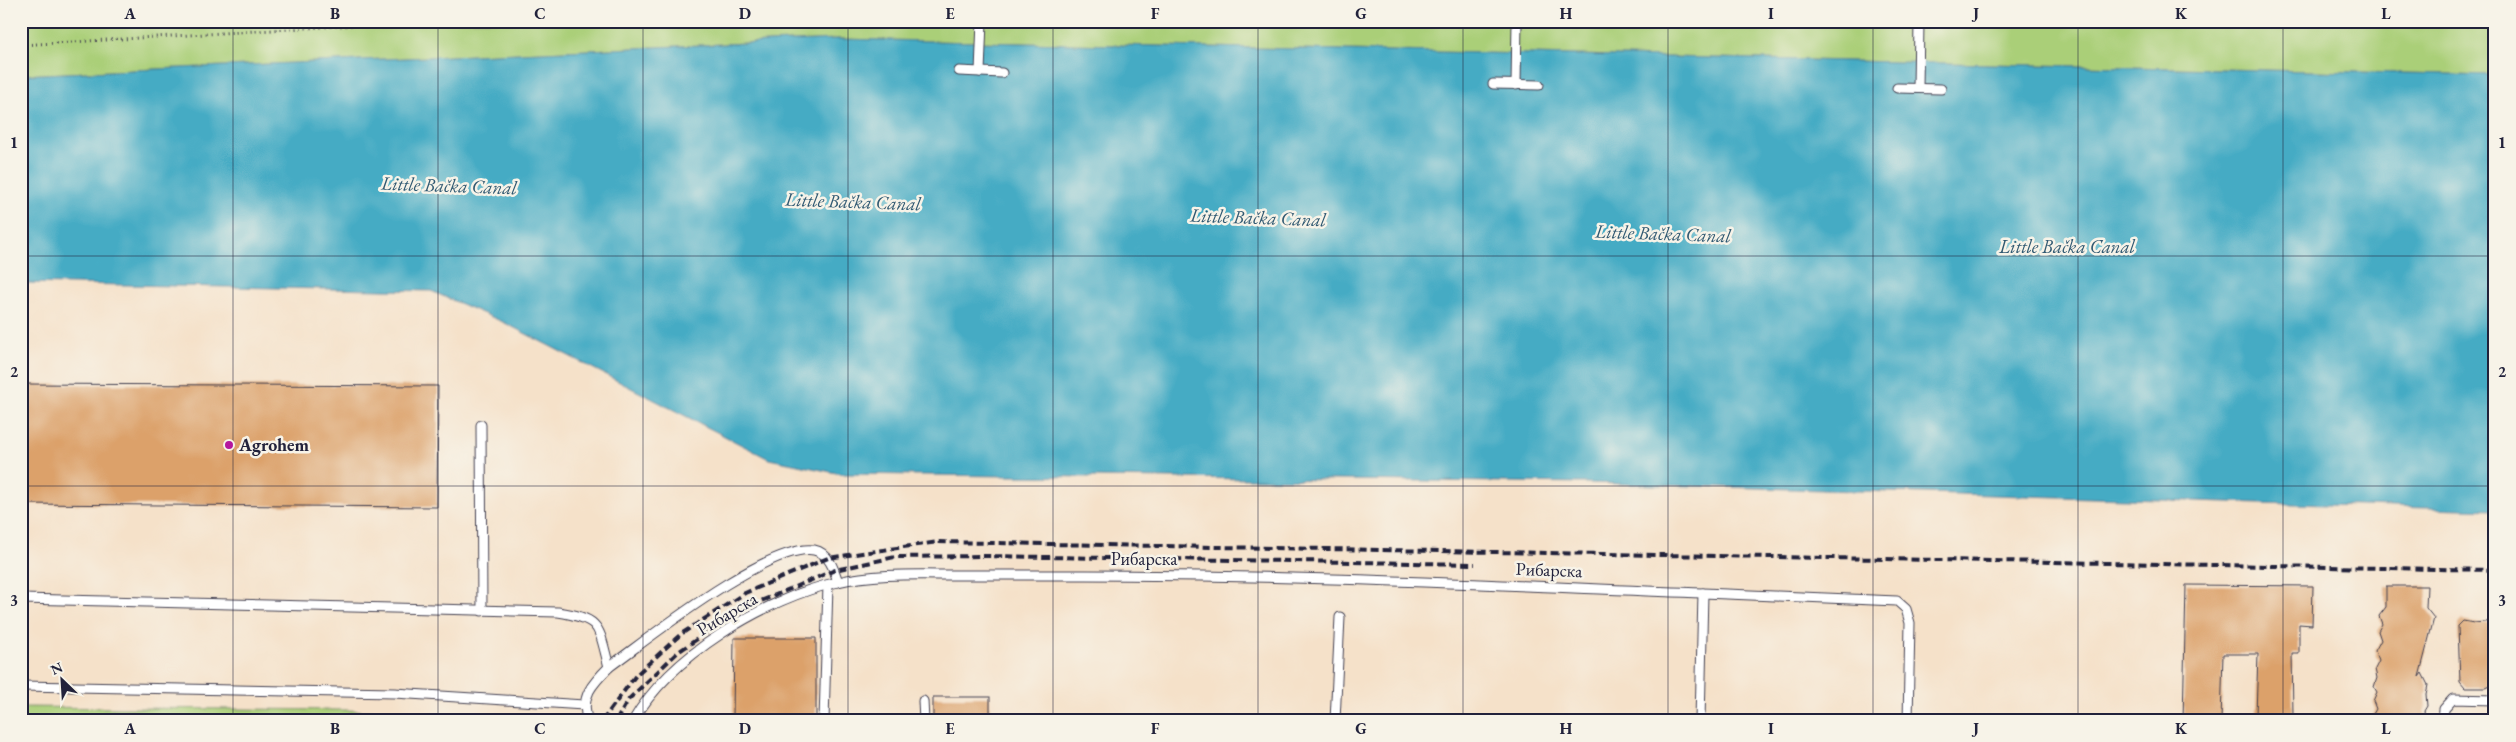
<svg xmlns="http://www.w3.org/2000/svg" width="2516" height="742" viewBox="0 0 2516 742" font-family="'EB Garamond',serif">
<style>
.green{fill:#aacf78;stroke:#66785a}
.water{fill:#44abc4;stroke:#336680}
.building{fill:#dca16a}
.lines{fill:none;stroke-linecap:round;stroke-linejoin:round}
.lane-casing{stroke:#423f50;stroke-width:11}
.path{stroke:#423f50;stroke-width:3;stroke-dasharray:1 4;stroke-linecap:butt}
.lane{stroke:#fff;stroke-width:9}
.rail{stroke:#22223b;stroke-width:4;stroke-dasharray:8 4;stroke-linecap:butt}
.grid{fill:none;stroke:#22223b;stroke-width:1;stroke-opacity:0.55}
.poi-dot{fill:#b5179e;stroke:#f7f3e8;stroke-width:2}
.labels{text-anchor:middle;stroke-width:5;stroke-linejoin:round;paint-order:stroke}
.poi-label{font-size:18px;font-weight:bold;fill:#22223b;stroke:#f7f3e8;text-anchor:start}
.street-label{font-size:18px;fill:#22223b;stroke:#f7f3e8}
.water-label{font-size:19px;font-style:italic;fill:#305972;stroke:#f7f3e8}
.neatline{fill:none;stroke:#22223b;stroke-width:2}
.grid-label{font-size:16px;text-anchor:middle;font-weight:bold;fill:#22223b}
</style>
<rect width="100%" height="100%" fill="#f7f3e8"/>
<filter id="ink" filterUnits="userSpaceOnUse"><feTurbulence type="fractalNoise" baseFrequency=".02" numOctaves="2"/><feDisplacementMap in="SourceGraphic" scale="10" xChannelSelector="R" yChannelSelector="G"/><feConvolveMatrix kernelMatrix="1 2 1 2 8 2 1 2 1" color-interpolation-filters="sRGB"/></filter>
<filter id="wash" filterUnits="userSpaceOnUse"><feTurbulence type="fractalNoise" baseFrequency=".0096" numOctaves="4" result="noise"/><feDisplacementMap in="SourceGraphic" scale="20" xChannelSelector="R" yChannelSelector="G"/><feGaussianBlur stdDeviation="1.12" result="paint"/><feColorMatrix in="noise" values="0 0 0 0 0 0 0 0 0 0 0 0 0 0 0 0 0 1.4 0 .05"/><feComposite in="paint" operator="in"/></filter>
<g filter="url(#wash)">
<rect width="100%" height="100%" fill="#f5e1c9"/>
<g class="green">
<path d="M21,21H2495V75L838,39L21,75Z"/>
<path d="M21,707L346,710L576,721H21Z"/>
</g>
<path class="water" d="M838,39L2495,75V510L1589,483L841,474L769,459L503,322L431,291L21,283V75Z"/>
<g id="blocks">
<g class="building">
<path d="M21,384L438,386L437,507L21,504Z"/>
<path d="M2186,585L2313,586L2312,625L2299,624V653H2292L2293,715H2256L2258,654H2223L2221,721H2183Z"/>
<path d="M2386,586H2427L2426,608L2434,618L2419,677L2422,673L2428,685L2426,694L2427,706L2424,711L2427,721H2369L2376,709L2373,701L2377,692L2374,687L2377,678L2375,669L2379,661L2375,651L2381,640L2378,631L2382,624L2379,616L2386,607Z"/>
<path d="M2463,621L2474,623L2495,621V684L2486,688H2465L2460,682L2458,626Z"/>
<path d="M734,638H816V721H733Z"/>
<rect x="933" y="697" width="57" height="24"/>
</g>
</g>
</g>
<g filter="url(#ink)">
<use href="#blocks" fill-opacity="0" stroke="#423f50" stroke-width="1"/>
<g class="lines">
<defs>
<g id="lane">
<path d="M959,71L1002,73"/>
<path d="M980,72L982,21"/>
<path d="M1493,84L1539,85"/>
<path d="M1516,85L1517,21"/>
<path d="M1897,88L1941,89"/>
<path d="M1918,88L1919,21"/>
<path d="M481,425L482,611"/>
<path d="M21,599L558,612C602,619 598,626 609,667"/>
<path d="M21,686L394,693L584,705"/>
<path d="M923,701L924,721"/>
<path d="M588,721C579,697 593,683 609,667C648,639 768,543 814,550C829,553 834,569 838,582"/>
<path d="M633,721C670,656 765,598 838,582C875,573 917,575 955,575C998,575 1042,575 1085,575C1291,575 1497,585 1703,593"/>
<path d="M824,721L828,585"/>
<path d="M1335,721L1340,617"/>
<path d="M1700,721L1703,593L1897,601L1906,609L1910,623L1908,721"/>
<path d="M2443,721L2444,709L2453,699L2495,700"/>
</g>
</defs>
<use href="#lane" class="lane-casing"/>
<path class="path" d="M21,45L424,21"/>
<use href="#lane" class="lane"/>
<g class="rail">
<path d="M602,721L636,675L681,634L745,593L828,558L938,542L2495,570"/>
<path d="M616,721L629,699L678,652L742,609L835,570L895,557L985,556L1475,564"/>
</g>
</g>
</g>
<path class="grid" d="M233,21V721M438,21V721M643,21V721M848,21V721M1053,21V721M1258,21V721M1463,21V721M1668,21V721M1873,21V721M2078,21V721M2283,21V721M21,256H2495M21,486H2495"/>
<circle class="poi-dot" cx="229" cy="445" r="5"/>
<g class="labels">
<g class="poi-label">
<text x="239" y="451">Agrohem</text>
</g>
<g class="street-label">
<text x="1144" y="565">Рибарска</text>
<text transform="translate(1549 570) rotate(2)" y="6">Рибарска</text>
<text transform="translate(727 614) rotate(-31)" y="6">Рибарска</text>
</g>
<g class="water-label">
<text transform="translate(449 185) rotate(2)" y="7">Little Bačka Canal</text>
<text transform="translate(853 201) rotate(2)" y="7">Little Bačka Canal</text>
<text transform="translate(1258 217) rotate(2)" y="7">Little Bačka Canal</text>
<text transform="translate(1663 233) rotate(2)" y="7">Little Bačka Canal</text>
<text x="2067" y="253">Little Bačka Canal</text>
</g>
</g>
<rect width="2516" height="742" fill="none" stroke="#f7f3e8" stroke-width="55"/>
<g transform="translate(62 680) rotate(335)" stroke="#f7f3e8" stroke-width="4" paint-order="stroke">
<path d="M0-4L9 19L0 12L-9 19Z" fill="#22223b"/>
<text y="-8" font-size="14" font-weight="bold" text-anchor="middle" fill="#22223b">N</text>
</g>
<rect x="28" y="28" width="2460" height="686" class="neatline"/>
<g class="grid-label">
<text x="130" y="19">A</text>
<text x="335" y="19">B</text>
<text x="540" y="19">C</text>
<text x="745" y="19">D</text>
<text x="950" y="19">E</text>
<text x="1155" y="19">F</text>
<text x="1361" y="19">G</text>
<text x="1566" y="19">H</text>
<text x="1771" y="19">I</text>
<text x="1976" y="19">J</text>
<text x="2181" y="19">K</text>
<text x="2386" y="19">L</text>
<text x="14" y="148">1</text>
<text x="2502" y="148">1</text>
<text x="14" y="377">2</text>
<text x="2502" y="377">2</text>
<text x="14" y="606">3</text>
<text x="2502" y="606">3</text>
<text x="130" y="734">A</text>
<text x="335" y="734">B</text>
<text x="540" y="734">C</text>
<text x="745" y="734">D</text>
<text x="950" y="734">E</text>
<text x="1155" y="734">F</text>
<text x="1361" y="734">G</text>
<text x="1566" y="734">H</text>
<text x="1771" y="734">I</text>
<text x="1976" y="734">J</text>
<text x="2181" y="734">K</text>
<text x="2386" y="734">L</text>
</g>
</svg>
